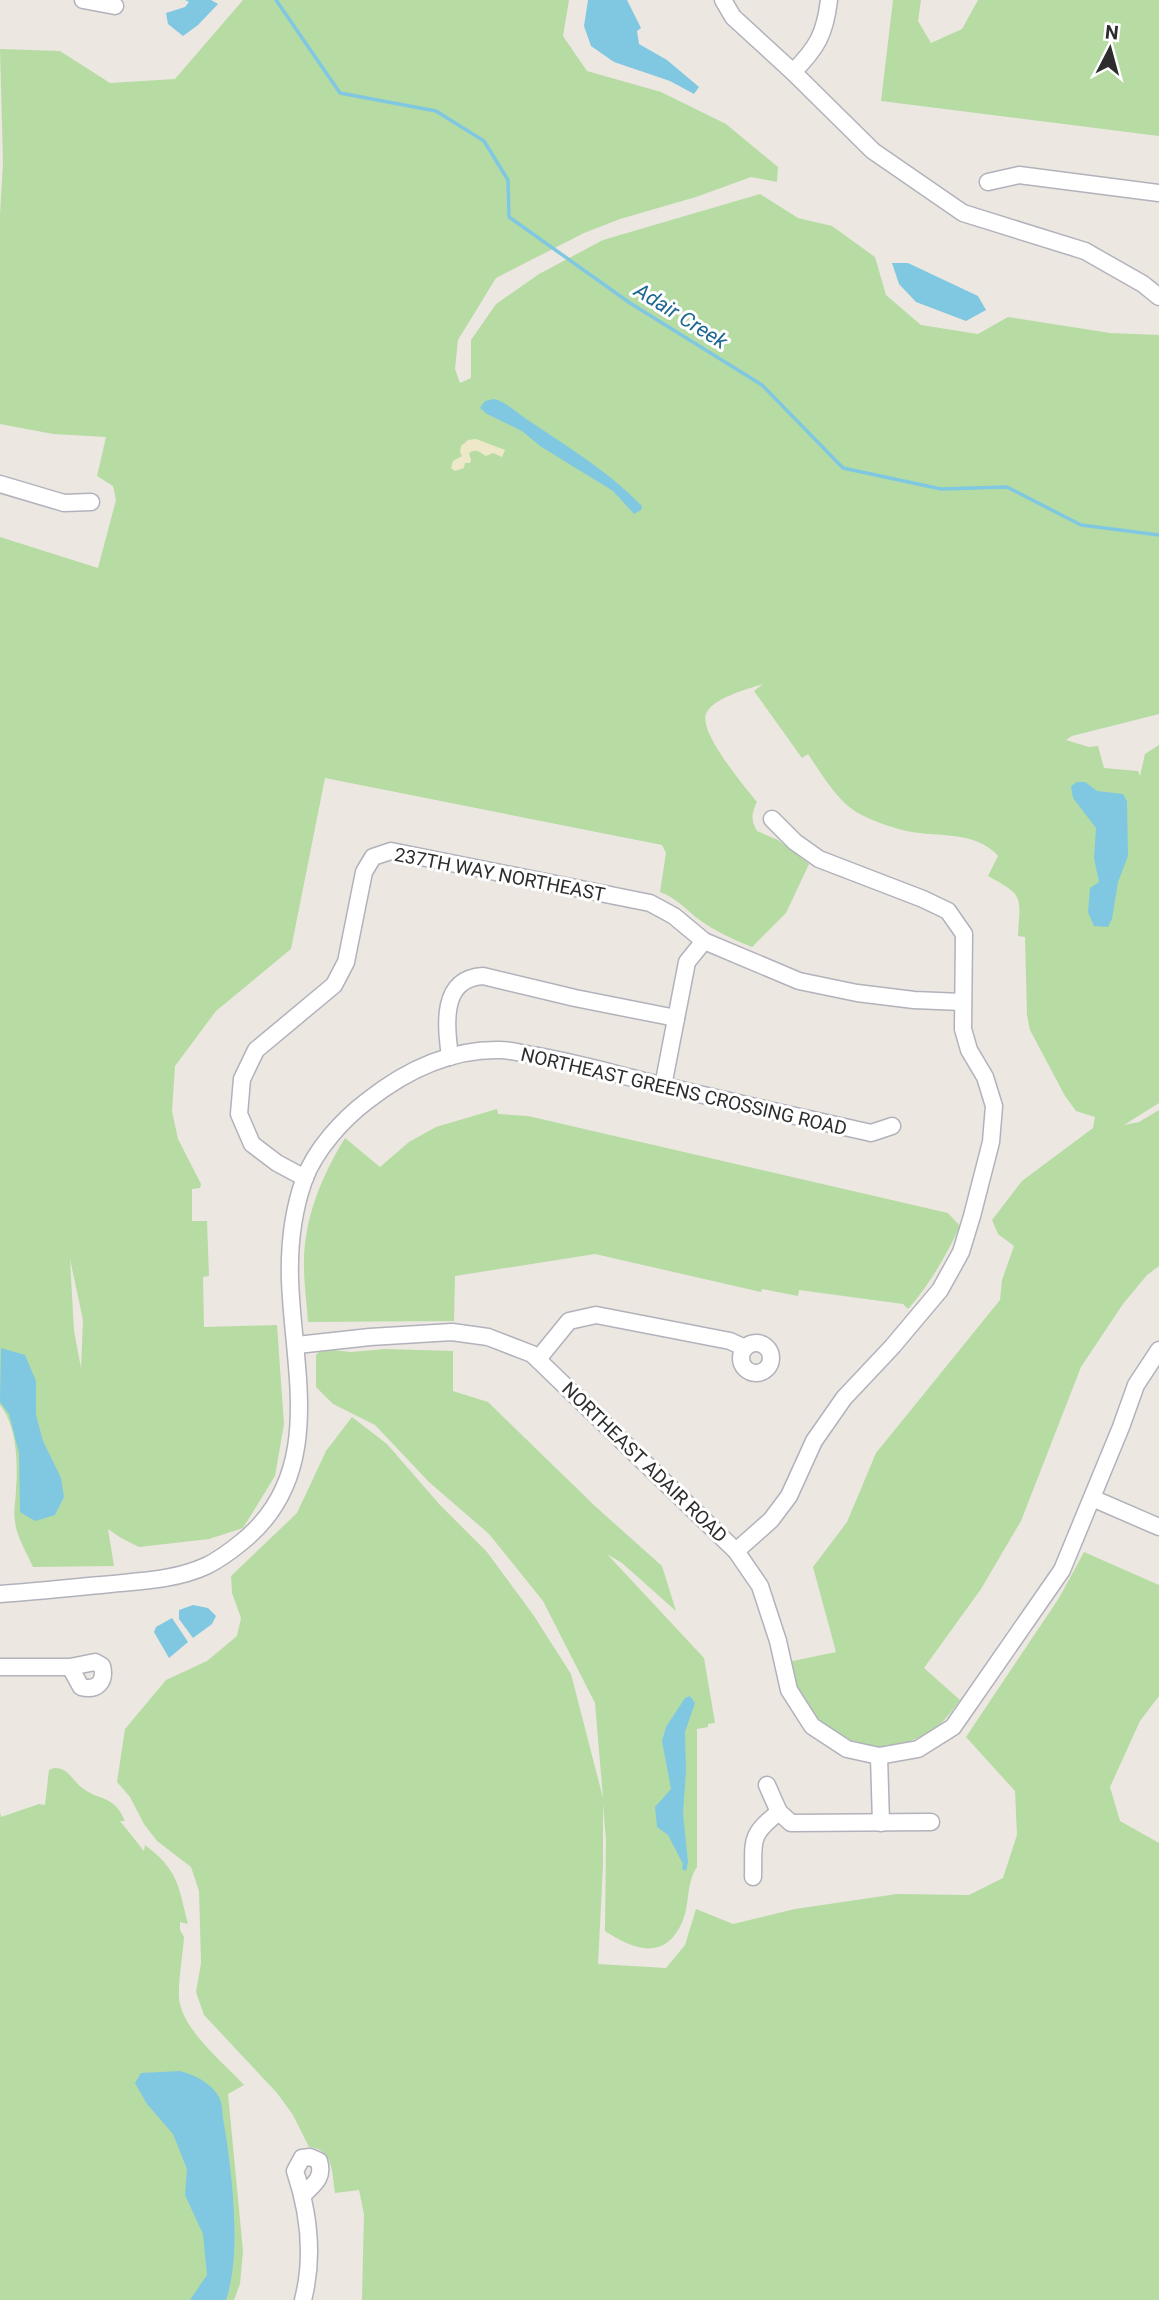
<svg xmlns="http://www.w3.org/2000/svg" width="1159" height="2300" viewBox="0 0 1159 2300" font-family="Roboto,sans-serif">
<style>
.green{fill:#b6dca4;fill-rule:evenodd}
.sand{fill:#ede8c8}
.water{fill:#80c7e2}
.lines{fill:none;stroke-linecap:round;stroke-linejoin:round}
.stream{stroke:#80c7e2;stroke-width:3.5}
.minor-casing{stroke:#b1b2bb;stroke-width:19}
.minor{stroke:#fff;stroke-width:16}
.labels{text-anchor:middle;stroke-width:6;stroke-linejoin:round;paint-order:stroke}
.street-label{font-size:19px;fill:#2d2d2d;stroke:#fff}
.water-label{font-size:21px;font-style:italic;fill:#1d6790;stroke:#fff}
</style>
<rect width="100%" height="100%" fill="#ece7e1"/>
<g class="green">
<path d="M243,0H569L563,36L587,71L661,92L726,124L778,167L777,182L751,177L696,197L620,219L584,233L496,278L458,340L455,369L460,383L471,378V340L496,304L539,274L603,240L760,194L798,218L832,226L875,257L886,295L921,325L978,334L1008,317L1110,333L1159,335V714L1072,736L1066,740L1089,747L1098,746L1104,768L1138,771L1140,776L1145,754L1159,745V1103L1124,1125L1139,1122L1159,1110V1266L1147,1275L1123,1304L1081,1367L1021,1521L981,1589L924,1668L960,1700C954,1708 947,1718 939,1725C895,1760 831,1752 801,1703C794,1692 792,1674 788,1662L836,1652L813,1567L847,1522L876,1453L1000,1300L1002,1280L1014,1246L998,1234L992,1220L1022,1181L1093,1128L1095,1117L1076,1111L1065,1096L1030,1030L1027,1015L1025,937L1018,936C1020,896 1025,896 988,876L998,856C975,829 932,838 902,830C888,826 868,819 856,812C836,799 821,773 808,754L802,758L754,691L763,684C748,689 712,698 706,714C699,733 745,787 757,802C751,814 751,820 757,831L778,840L809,864L786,913L752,947C734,940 717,932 701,921C687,911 677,898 660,892L666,853L662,845L325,778L291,949L216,1011L175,1066L172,1111L178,1139L201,1184L200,1188L192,1189V1221H207L209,1276L203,1277L204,1327L277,1325L284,1424L275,1476L243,1528L209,1539L139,1547L121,1538L108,1529L114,1566L33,1567C27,1553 16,1536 15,1521C13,1511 16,1499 16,1489C18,1463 17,1426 0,1405V537L98,568L116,500L113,486L97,476L106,437L53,434L0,424V214L3,163L0,49L60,51L110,83L175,79ZM70,1259L83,1320L81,1368L74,1331Z"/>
<path d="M893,0H921L918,21L931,43L962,29L978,0H1159V136L881,101Z"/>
<path d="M497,1109L498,1114L528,1116L948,1213L960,1226C946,1256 930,1284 908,1309L903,1304L799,1290L798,1296L762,1289L761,1292L595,1254L455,1276L454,1321L308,1322C307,1304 304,1286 304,1267C303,1221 321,1177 345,1138L380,1167L409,1142L436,1127Z"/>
<path d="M322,1349L351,1352L385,1349L453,1351V1391L488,1402L596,1507L662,1566L676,1611L622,1563L607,1554L704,1658L715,1723L708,1724V1727L697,1729V1867C686,1883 690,1903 683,1920C666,1962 634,1950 605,1931L606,1840L603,1804V1866L598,1964L666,1968L685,1945L696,1909L733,1924L795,1909L897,1894L969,1895L1003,1878L1017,1835L1015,1791L966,1737L1059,1598L1084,1552L1159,1585V1696L1140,1721L1110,1787L1120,1821L1159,1843V2300H362L364,2214L359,2190L335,2193C332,2174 334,2149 309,2147L293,2115L277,2093L204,2015L196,1992L201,1963L199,1891L191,1867L157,1841L144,1824L130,1797L117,1782L125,1729L166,1680L207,1661L237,1636L241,1618L232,1593L231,1576L297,1513L326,1451L352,1417L387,1444L440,1505L487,1552L534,1616L571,1674L603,1798L595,1703L543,1601L489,1534L429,1482L375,1425L333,1404L316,1387V1355Z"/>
<path d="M54,1768C69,1768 71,1779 81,1787C99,1802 113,1793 125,1821H120L144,1851L145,1845C179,1871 178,1885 188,1924L180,1922V1930L184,1937C183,1954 178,1982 179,1998C182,2030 223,2062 244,2085L228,2094L243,2251L240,2284L234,2300H0V1812L1,1817L39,1804L45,1805L49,1770Z"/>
</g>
<path class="sand" d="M476,439L505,450L502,457L493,453L486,456C480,452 476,448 469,453L471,460L470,463H465L464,468L455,471L451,468L453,461L462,456L460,452L461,446L468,440Z"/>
<g class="water">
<path d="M185,0H211L218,4L198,25L183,36L168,24L166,13L185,7L189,2Z"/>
<path d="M588,0H627L641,28L637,31L639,44L667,60L699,87L694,94L670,81L614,62L591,46L584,26Z"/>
<path d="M892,263H908L978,296L986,310L966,321L916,302L899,284Z"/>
<path d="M494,399C508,403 514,411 525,418C566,446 607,470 642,506L641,510L634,514L613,491L540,446L522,431L487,414L480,408L485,401Z"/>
<path d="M1077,782H1085L1097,791L1123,794L1127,801L1128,856L1118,882L1112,919L1108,927L1094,926L1088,912L1090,888L1099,882L1094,858L1096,828L1073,798L1071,786Z"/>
<path d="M1,1348L25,1355L36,1381V1415L43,1441L61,1478L64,1497L55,1515L35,1521L20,1512L19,1453L9,1414L0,1402Z"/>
<path d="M193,1605L208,1608L216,1616L212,1624L193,1638L179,1619V1610Z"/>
<path d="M172,1618L188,1642L169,1658L154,1632L156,1627Z"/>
<path d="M690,1696L695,1703L685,1732L686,1771L683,1814L688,1862L686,1871L682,1869L683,1864L668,1835L657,1827L655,1807L671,1789L662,1741L666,1727L685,1698Z"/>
<path d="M180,2071C195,2075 211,2083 219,2097C223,2104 222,2116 224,2124C232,2172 242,2254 226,2300H190L207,2275L203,2234L185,2195L187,2169L173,2134L147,2104L135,2083L141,2073Z"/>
</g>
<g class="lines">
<path class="stream" d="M276,0L340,93L436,111L484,141L508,180L509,217L630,303L762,385L843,468L941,489L1007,487L1081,525L1159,535"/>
<defs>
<g id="minor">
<path d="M83,0L115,6"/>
<path d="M723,0L733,17L793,72L873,151L963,213L1085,251L1143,284L1159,297"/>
<path d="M793,72C817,48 825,34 829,0"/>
<path d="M988,182L1019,175L1159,193"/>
<path d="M0,484L64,503L91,502"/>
<path d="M450,1057C446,1025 440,979 483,976L575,998L676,1018"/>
<path d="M663,1086L687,962L704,941"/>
<path d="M305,1178L277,1163L252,1144L239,1114L242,1079L256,1050L334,985L346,962L364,872L373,857L391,851L650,903L674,916L704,941L799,981L857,993L914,1000L962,1002"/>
<circle cx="756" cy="1358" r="15"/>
<path d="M297,1345L370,1337L452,1332L488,1337L532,1354L736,1551L760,1586L778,1641L789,1690L812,1726L847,1749L879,1756L918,1749L953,1727L1062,1570L1121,1427L1136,1385L1159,1350"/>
<path d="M538,1359L569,1321L596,1315L730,1341L745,1348"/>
<path d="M1092,1498L1159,1527"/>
<path d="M736,1551L771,1520L789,1496L814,1441L844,1398L892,1347L940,1290L961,1252L972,1216L991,1142L994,1106L985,1077L969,1050L963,1029L964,934L948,911L923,899L819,859L795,842L772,819"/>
<path d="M0,1594C34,1592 67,1588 101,1585C137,1581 173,1581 206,1566C219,1560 232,1550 243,1541C326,1473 293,1371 290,1280C289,1247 293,1211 304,1180C315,1150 342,1120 367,1101C405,1071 451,1049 500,1050C510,1050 521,1053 531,1055C575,1062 618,1075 661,1085C731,1102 801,1117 871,1133L892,1126"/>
<path d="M0,1667H70L95,1662L102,1666C106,1682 97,1691 81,1687L70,1667"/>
<path d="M879,1756L881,1823"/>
<path d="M767,1785L779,1812L791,1823L931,1822"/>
<path d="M753,1877C754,1841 748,1836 779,1812"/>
<path d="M303,2195C314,2184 324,2178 319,2161L310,2157L302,2158L295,2171C309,2213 314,2257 303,2300"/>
</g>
</defs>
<use href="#minor" class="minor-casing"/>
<use href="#minor" class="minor"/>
</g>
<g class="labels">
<g class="street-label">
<text transform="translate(500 874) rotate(11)" y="7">237TH WAY NORTHEAST</text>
<text transform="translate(684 1091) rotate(13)" y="7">NORTHEAST GREENS CROSSING ROAD</text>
<text transform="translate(645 1462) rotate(44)" y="7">NORTHEAST ADAIR ROAD</text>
</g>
<g class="water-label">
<text transform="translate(681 316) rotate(32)" y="7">Adair Creek</text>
</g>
</g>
<g transform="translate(1110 49) rotate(6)" stroke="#ffffff" stroke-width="5" paint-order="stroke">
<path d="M0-5L12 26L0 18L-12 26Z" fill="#2d2d2d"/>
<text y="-10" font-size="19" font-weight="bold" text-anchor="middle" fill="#2d2d2d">N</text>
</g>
</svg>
